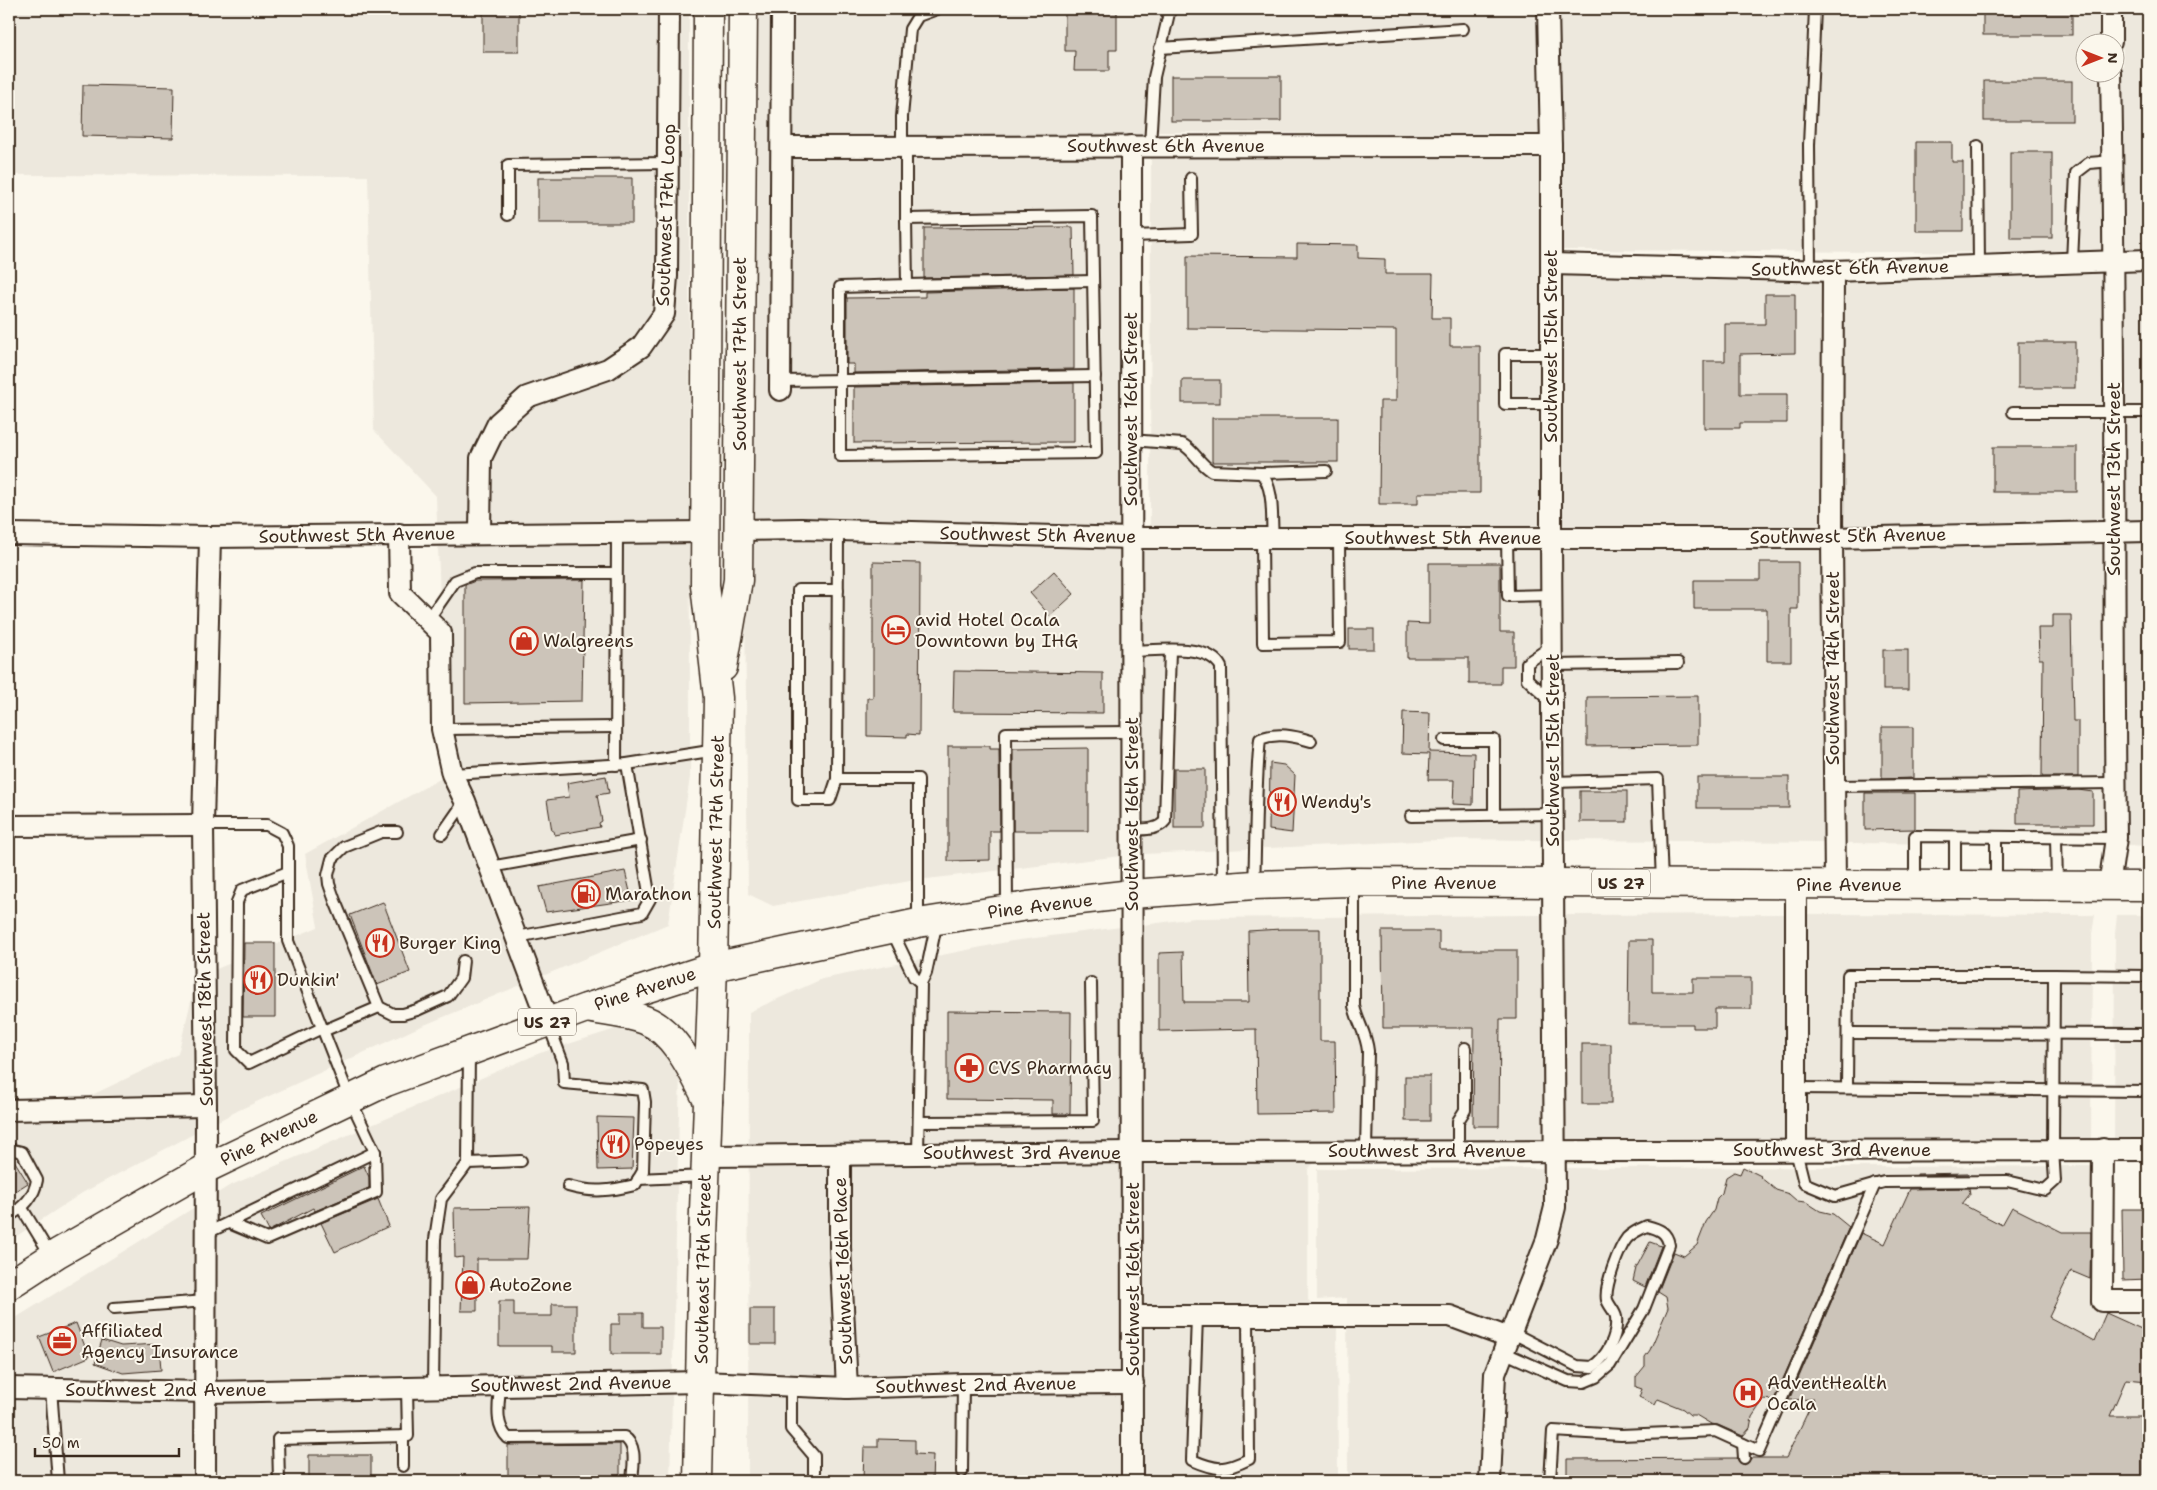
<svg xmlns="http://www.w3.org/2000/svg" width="2157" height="1490" viewBox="0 0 2157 1490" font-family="'Shantell Sans',sans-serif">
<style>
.built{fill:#ede8dd;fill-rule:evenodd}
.building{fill:#ccc4b9;stroke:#3b2a1e}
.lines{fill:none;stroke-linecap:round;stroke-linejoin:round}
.service-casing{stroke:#3b2a1e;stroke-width:14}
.minor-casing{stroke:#3b2a1e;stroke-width:24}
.secondary-casing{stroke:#3b2a1e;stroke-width:31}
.trunk-casing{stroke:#3b2a1e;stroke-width:31}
.service{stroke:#fbf7ec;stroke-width:10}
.minor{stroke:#fbf7ec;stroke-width:20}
.secondary{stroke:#fbf7ec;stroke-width:28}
.trunk{stroke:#fbf7ec;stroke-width:28}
.labels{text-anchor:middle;stroke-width:4;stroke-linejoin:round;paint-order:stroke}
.shield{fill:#fbf7ec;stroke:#75685c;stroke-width:1}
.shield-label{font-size:16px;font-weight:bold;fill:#3b2a1e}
.street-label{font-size:18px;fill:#3b2a1e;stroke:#fbf7ec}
.poi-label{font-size:18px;fill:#3b2a1e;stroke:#fbf7ec;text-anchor:start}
</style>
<rect width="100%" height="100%" fill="#fbf7ec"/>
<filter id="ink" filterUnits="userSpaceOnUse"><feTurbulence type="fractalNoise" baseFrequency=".02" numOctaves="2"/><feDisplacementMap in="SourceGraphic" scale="10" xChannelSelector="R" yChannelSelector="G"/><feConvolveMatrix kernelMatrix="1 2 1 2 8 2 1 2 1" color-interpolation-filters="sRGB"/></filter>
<g filter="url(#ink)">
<g class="built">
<path d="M9,9H689L690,777L668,924L417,1028L239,1110L82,1193L9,1241V1105L73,1104L178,1054L197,977L318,927L305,854L447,775L436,496L374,430L368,176L9,175Z"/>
<path d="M754,9H1537L1539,136L1151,132V136L771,138V157L1120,156V528L750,520Z"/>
<path d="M1559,9H2100V42H2084V72L2100,73L2103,251L2060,253L1562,250Z"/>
<path d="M2122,9H2148V250L2126,251Z"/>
<path d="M1151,156H1540V528H1150Z"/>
<path d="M2126,270H2148V521H2124Z"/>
<path d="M2103,271L2102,522L1843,528L1844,280Z"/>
<path d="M1562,274L1822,281L1821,528H1562Z"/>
<path d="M749,540L1120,547L1121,856L910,881L773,906L748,894L745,603Z"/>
<path d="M2148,540V846L2126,845L2124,541Z"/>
<path d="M2102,541L2104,845L1845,843L1843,547Z"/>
<path d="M1142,548H1540L1542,840L1458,839L1144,854Z"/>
<path d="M1562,548H1821L1823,842L1565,840Z"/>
<path d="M1785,914V1156L1566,1154L1565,915Z"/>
<path d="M1807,914L2095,915L2092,934L2091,1157L1807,1156Z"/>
<path d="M1543,915L1544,1159L1317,1160L1308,1169V1300L1315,1306H1143V925L1195,918Z"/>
<path d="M2117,915H2148V1158L2114,1157L2115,934Z"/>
<path d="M1121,927V1481H748L749,1012L822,979L1012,941ZM829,1145H851V1247L859,1396L836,1397L829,1247Z"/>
<path d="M625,1026L640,1029L658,1042L680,1072L670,1481H9V1322L229,1186L540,1053Z"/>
<path d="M2091,1166V1305L2148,1306V1481H1348L1347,1298L1317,1300V1169Z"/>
<path d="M1337,1325L1338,1481H1143V1326Z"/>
</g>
<g class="building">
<rect x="483" y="9" width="36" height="43"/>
<path d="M1065,9H1117V50H1109V71H1074L1075,51H1065Z"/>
<rect x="1983" y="9" width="89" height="26"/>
<rect x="1171" y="76" width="110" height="45"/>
<rect x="1984" y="81" width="88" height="40"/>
<path d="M83,85L174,87L173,138L82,136Z"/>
<path d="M1916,142H1952V162H1963V231H1916Z"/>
<rect x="2010" y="152" width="42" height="86"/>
<rect x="538" y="178" width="94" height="45"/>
<path d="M1073,227L1074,275L924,278V228Z"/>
<path d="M1297,244L1358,245V258L1385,259V274H1433L1432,318H1450V346H1480V493H1418V504H1379L1380,401H1396V330L1187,328V256L1297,257Z"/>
<path d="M1074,288V369L854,373V364H847V298L925,297V292Z"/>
<path d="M1765,294H1795V353L1740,354V394H1787V423H1740V428H1704V361H1725V324H1765Z"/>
<rect x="2018" y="342" width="57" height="46"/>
<rect x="1182" y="380" width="38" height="23"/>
<path d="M1074,383V442L854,443V387Z"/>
<rect x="1212" y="418" width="126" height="44"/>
<rect x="1993" y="447" width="84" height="45"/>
<path d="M873,562L920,563L919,735L907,734V737L867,736V698H873Z"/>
<path d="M1760,562H1798V609H1791V661H1767V609H1694V580H1760Z"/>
<path d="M1429,563H1500V632H1514V666H1501V684H1469V658H1407V623L1429,624Z"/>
<path d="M1054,571L1074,594L1050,616L1030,593Z"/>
<path d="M584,580L582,701L465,703V585L475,581Z"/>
<path d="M2053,615H2071L2073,721H2078V777H2042L2043,659H2039L2038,628H2053Z"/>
<rect x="1349" y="629" width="25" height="20"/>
<rect x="1883" y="650" width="25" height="40"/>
<path d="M954,671L1103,673V713L953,712Z"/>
<path d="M1698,696V745L1587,746V697Z"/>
<path d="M1403,712L1430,713L1429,752L1474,753L1473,805L1453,804L1454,780H1428L1429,754L1402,753Z"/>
<path d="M1882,727H1913V778L1882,779Z"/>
<path d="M948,746H990V749H999L1000,831H990V860L948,861Z"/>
<path d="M1088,748V831H1013V749Z"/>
<path d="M1270,763L1284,765L1295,775L1292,833L1269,830Z"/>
<rect x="1174" y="769" width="31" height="59"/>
<path d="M606,776L609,793L597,795L602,821L599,823L600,827L555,835L554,831H552L547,800L569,797L567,783Z"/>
<rect x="1697" y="777" width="92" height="31"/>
<path d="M2078,790L2093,792V824H2017V792Z"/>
<rect x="1580" y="791" width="47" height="31"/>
<path d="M1865,793H1915V829L1865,830Z"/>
<path d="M625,871L632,900L546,912L539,887Z"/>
<path d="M383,902L410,972L377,985L350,915Z"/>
<path d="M1281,929H1320V1041H1335L1336,1113L1257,1114L1256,1029L1159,1031V953L1183,952L1184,1002H1249L1248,931Z"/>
<path d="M1382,931H1439V950H1517V1019H1500L1499,1126H1473L1474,1028H1383Z"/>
<path d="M1629,940H1652V992H1693V978H1751V1009H1715V1028H1693V1024H1628Z"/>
<path d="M244,943H275V1017H243Z"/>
<path d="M947,1011L1071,1012L1070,1114H1053V1100L947,1099Z"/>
<rect x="1582" y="1044" width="29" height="60"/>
<rect x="1405" y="1076" width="25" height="45"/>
<path d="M597,1117L634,1118L632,1169L598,1170Z"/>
<path d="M9,1156L12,1157L28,1183L9,1195Z"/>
<path d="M364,1166L369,1177V1188L315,1211L313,1208L269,1231L261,1216Z"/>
<path d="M1743,1167L1761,1176L1760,1177L1776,1190L1789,1194L1797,1201L1806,1202L1820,1211L1833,1214L1849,1227L1774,1400L1764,1399L1752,1417L1750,1428L1743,1436L1718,1425L1711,1424L1696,1415H1690L1683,1409L1658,1399L1655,1405L1639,1397L1642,1389L1636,1387V1377L1645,1366V1357L1650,1350L1668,1308L1666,1297L1658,1292L1674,1252L1684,1256L1697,1245L1706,1222L1714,1210L1717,1198L1722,1193L1726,1177L1734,1172L1740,1174Z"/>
<path d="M1968,1173V1174L1917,1175V1174Z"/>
<path d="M1969,1188L1970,1194L1962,1204L2002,1225L2012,1207L2062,1232H2091L2090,1279L2071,1271L2049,1317L2094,1341L2106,1313L2148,1332V1381L2126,1379L2110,1416H2148V1481H1567V1459L1737,1458L1739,1462L1744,1465L1748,1463L1751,1458H1786L1814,1399L1789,1400L1861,1233L1885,1244L1910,1189Z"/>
<path d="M378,1199L389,1226L335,1252L321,1223Z"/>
<path d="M530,1207L527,1259H477V1311H461L463,1257L455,1258L454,1208Z"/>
<path d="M2122,1209H2148V1279L2123,1280Z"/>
<path d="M1650,1242L1661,1246L1645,1287L1633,1281L1636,1268Z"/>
<path d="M499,1301H514V1316H552V1304H576V1352H552V1346H499Z"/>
<rect x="750" y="1309" width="25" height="35"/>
<path d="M620,1313H643V1327H661V1354H611V1324H620Z"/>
<path d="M76,1323L89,1357L53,1372L39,1337Z"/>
<path d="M102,1340L121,1346L159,1344L161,1370L123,1373L95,1363Z"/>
<path d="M878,1439L915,1440V1454L933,1455L932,1481H863L864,1447H878Z"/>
<path d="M620,1444V1481H508V1445Z"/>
<rect x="309" y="1455" width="62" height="26"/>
</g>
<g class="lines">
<defs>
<g id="service">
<path d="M1160,48L1463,29"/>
<path d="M1150,146L1154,77L1170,9"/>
<path d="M1978,146L1979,266"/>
<path d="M902,147V117L910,29L918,16L937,9"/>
<path d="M906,147V219"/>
<path d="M508,215V165L668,163"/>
<path d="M1092,216L1096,453L840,456V287L907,285L906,219Z"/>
<path d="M1131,236L1192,234L1191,178"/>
<path d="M2072,262L2076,173L2089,163L2113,161"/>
<path d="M1810,270L1809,145L1815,9"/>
<path d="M907,285L1093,281"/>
<path d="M1551,354H1505V404H1551"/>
<path d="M780,381L1095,376"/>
<path d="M2013,412H2148"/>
<path d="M1131,440L1182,444C1194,450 1200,465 1212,471L1261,473C1275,489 1271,517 1273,538"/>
<path d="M1261,473L1326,471"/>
<path d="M838,531L837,779H918V921"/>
<path d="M1262,538L1263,643L1340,642L1339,538"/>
<path d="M1507,538L1508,596L1552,595"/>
<path d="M428,620L455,581L475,573H616"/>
<path d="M1132,651C1156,651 1208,642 1221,667L1223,886"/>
<path d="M1552,665L1678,663"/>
<path d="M1552,702L1527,679V663L1552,646"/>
<path d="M442,729L616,727"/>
<path d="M1444,740H1494V815"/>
<path d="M616,765L617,532"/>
<path d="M452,774L627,764L716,750"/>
<path d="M837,779L830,800H798V590H838"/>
<path d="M1553,782L1658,779L1662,883"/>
<path d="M1834,786L2115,783"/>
<path d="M1411,816L1553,814"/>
<path d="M203,825H267L282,833L288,846V941L350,1099L375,1152L205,1234"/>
<path d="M1132,830C1143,829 1157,831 1165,821L1170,650"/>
<path d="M397,832H381L344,847L332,859L328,875L329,884L335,901L379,1007L393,1014H403L417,1010L448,996L461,978L463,961"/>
<path d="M442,834L465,801"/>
<path d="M1955,837V883"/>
<path d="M2056,838L2057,884"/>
<path d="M490,867L641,840"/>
<path d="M288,872L242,890L237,902L236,1050L249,1063L322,1028"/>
<path d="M1354,883V1006C1358,1024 1366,1032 1368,1051L1366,1151"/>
<path d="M1996,884V837"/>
<path d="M1254,885C1256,836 1255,787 1260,739C1277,732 1294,736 1311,741"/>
<path d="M1915,885V836L2116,838"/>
<path d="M1007,908L1006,733L1132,732"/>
<path d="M891,929L914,977L921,983L926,973L937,921"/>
<path d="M517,937L642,913L650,899L627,764"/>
<path d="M548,1023L563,1063L564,1083L643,1090L645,1102L643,1171L635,1185C610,1191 592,1193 568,1186"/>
<path d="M323,1031L379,1007"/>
<path d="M1848,1033L2148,1034"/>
<path d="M469,1052L468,1163L521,1161"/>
<path d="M1795,1088L2148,1091"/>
<path d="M1847,1088L1848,975H2054"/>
<path d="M919,1122L1093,1121L1091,983"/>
<path d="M9,1149L22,1152L37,1180C34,1197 24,1207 9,1216"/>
<path d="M1458,1151V1121L1465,1110V1048"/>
<path d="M1796,1151L1804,1183L1835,1196L1884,1182L2007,1181L2045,1190L2055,1181L2053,1150L2054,975L2148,976"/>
<path d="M918,1154L921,983"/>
<path d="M638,1179L705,1176"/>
<path d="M22,1208L51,1256"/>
<path d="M229,1223L267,1239L376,1192L375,1152"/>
<path d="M114,1308L206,1301"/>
<path d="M1197,1316L1192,1460C1217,1471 1225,1471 1249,1459L1248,1315"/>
<path d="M1503,1352L1568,1381L1584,1382L1596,1377L1610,1365L1644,1309L1669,1245C1667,1232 1659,1229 1647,1226C1640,1229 1633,1232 1627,1238C1619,1248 1604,1287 1607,1300C1609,1306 1615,1311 1616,1317C1618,1336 1607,1357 1592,1367L1577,1366L1511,1332"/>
<path d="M791,1385V1429L814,1456V1481"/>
<path d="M500,1386C499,1404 494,1424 508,1438L624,1437C638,1446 633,1466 632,1481"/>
<path d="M433,1387L435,1239L441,1199L468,1163"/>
<path d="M51,1389L58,1481"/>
<path d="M403,1436V1466"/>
<path d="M1743,1444L1744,1458"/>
<path d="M962,1472L963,1384"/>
<path d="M279,1481L278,1439L408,1436L407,1388"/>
<path d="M1550,1481L1553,1431L1621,1435L1715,1431L1759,1451L1875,1184"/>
</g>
<g id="minor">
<path d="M2111,42V9"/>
<path d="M1131,146L1132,1481"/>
<path d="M782,147L1551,146"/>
<path d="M1551,264L1833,271L2148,260"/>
<path d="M1833,271L1832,538L1835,885"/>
<path d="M780,390L782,9"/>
<path d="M739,530L801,529L1131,538H1832L2148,531"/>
<path d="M480,533L481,458L498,423L527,397L608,369L641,347L664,314L667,276L669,9"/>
<path d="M9,534L210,537L705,532"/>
<path d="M399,534L400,593L441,633L442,729L452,774L465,801L548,1022"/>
<path d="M9,826L203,825"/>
<path d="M2109,886L2116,838C2113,583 2116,328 2111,72"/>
<path d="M9,1110L206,1106"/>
<path d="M2103,1149L2102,1301H2148"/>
<path d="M1796,1151V884"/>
<path d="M840,1155V1247L847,1388"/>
<path d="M706,1156L1132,1152L2148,1150"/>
<path d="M1132,1316H1450L1509,1338"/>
<path d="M9,1388L207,1392L700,1382L847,1388L963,1384L1133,1383"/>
<path d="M205,1481L206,1106L203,825L210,537"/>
<path d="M1490,1481L1495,1374L1547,1239L1555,1207L1551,538V146L1548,9"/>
</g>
<g id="secondary">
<path d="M723,667L738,580L743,9"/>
<path d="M698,1481L703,1238L713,967L718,698L705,585L708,9"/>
</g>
<g id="trunk">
<path d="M587,1008C606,1012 627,1013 645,1020C676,1032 694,1074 708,1101"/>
<path d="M9,1285L58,1253L205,1169L386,1082L586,1008L713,967L918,923L1028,906L1132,894L1254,885L1349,882L1554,883L2148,886"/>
</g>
</defs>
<use href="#service" class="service-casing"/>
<use href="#minor" class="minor-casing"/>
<use href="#secondary" class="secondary-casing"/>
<use href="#trunk" class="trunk-casing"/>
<use href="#service" class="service"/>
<use href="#minor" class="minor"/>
<use href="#secondary" class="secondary"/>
<use href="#trunk" class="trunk"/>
</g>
</g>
<defs>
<symbol id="hotel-ring" viewBox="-11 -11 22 22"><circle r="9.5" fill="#fbf7ec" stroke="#c8321e" stroke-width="1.5"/><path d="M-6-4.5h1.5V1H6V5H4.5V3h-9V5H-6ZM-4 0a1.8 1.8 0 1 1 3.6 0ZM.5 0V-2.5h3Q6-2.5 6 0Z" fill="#c8321e"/></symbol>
<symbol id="shop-ring" viewBox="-11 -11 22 22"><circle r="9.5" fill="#fbf7ec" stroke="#c8321e" stroke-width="1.5"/><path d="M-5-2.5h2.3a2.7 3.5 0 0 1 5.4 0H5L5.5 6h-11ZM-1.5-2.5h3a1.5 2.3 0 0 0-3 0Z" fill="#c8321e"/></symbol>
<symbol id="restaurant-ring" viewBox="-11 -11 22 22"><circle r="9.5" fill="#fbf7ec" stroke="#c8321e" stroke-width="1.5"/><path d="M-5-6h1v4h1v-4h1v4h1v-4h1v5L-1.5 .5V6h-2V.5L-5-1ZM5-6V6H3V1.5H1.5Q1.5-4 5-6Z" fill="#c8321e"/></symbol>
<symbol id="fuel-ring" viewBox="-11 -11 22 22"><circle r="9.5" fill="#fbf7ec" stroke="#c8321e" stroke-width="1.5"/><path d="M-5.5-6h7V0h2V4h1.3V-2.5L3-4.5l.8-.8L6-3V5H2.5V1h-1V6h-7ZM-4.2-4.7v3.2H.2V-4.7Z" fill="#c8321e"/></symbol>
<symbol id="pharmacy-ring" viewBox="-11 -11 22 22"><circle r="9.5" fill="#fbf7ec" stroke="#c8321e" stroke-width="1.5"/><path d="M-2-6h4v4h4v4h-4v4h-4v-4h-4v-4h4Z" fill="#c8321e"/></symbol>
<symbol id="office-ring" viewBox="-11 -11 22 22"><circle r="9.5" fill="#fbf7ec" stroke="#c8321e" stroke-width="1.5"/><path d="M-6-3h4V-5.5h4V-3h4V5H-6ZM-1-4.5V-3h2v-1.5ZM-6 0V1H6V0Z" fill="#c8321e"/></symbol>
<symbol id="hospital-ring" viewBox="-11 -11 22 22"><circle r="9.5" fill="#fbf7ec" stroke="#c8321e" stroke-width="1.5"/><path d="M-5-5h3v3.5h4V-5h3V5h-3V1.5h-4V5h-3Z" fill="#c8321e"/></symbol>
</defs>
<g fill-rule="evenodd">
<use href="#hotel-ring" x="880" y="614" width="32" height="32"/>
<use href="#shop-ring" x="508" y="625" width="32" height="32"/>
<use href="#restaurant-ring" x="1266" y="786" width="32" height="32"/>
<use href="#fuel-ring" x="570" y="878" width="32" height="32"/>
<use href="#restaurant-ring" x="364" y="927" width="32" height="32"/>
<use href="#restaurant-ring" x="242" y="964" width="32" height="32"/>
<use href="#pharmacy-ring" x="953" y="1052" width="32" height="32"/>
<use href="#restaurant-ring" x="599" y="1128" width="32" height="32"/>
<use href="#shop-ring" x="454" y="1269" width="32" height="32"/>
<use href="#office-ring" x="46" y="1325" width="32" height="32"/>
<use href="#hospital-ring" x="1732" y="1377" width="32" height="32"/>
</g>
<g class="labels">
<g class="shield">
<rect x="1592" y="869.5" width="58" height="27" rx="4"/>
<rect x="518" y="1008.5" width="58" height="27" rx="4"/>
</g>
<g class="shield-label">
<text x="1621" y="889">US 27</text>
<text x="547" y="1028">US 27</text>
</g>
<g class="street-label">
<text x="1166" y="152">Southwest 6th Avenue</text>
<text transform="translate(666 215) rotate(-88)" y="6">Southwest 17th Loop</text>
<text transform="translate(1850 268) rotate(-1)" y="6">Southwest 6th Avenue</text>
<text transform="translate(1551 346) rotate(-90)" y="6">Southwest 15th Street</text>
<text transform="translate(740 354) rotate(-90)" y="6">Southwest 17th Street</text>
<text transform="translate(1131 409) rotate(-90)" y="6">Southwest 16th Street</text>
<text transform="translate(2114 479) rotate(-90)" y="6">Southwest 13th Street</text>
<text transform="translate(357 535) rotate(-1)" y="6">Southwest 5th Avenue</text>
<text transform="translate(1038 535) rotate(1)" y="6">Southwest 5th Avenue</text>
<text transform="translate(1848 536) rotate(-1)" y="6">Southwest 5th Avenue</text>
<text x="1443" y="544">Southwest 5th Avenue</text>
<text transform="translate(1833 668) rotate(-90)" y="6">Southwest 14th Street</text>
<text transform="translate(1553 750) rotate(-90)" y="6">Southwest 15th Street</text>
<text transform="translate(1132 814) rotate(-90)" y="6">Southwest 16th Street</text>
<text transform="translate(716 832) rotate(-89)" y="6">Southwest 17th Street</text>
<text x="1444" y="889">Pine Avenue</text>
<text x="1849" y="891">Pine Avenue</text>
<text transform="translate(1040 906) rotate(-7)" y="6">Pine Avenue</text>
<text transform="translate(645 989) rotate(-18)" y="6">Pine Avenue</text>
<text transform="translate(205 1009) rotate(-91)" y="6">Southwest 18th Street</text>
<text transform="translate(269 1138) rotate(-26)" y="6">Pine Avenue</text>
<text x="1832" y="1156">Southwest 3rd Avenue</text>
<text x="1427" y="1157">Southwest 3rd Avenue</text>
<text x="1022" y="1159">Southwest 3rd Avenue</text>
<text transform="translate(703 1269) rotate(-89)" y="6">Southeast 17th Street</text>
<text transform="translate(843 1271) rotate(-92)" y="6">Southwest 16th Place</text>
<text transform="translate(1133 1279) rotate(-90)" y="6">Southwest 16th Street</text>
<text transform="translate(571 1384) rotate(-1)" y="6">Southwest 2nd Avenue</text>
<text transform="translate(976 1385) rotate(-1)" y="6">Southwest 2nd Avenue</text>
<text x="166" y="1396">Southwest 2nd Avenue</text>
</g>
<g class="poi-label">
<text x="915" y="626">avid Hotel Ocala<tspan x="915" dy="21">Downtown by IHG</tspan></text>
<text x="543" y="647">Walgreens</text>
<text x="1301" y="808">Wendy's</text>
<text x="605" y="900">Marathon</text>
<text x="399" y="949">Burger King</text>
<text x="277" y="986">Dunkin'</text>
<text x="988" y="1074">CVS Pharmacy</text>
<text x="634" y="1150">Popeyes</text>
<text x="489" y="1291">AutoZone</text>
<text x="81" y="1337">Affiliated<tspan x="81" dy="21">Agency Insurance</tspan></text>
<text x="1767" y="1389">AdventHealth<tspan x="1767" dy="21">Ocala</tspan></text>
</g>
</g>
<rect width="2157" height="1490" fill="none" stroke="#fbf7ec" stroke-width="30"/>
<rect x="15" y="15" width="2127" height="1460" fill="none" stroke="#3b2a1e" stroke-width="2" filter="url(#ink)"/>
<g transform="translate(2100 58) rotate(90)"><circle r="24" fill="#fbf7ec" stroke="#aea59a"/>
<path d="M0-4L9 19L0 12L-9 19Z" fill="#c8321e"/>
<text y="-8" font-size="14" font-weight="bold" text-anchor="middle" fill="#3b2a1e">N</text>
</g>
<path d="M35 1448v8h144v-8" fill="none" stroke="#3b2a1e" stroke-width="2.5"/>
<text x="42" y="1448" font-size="15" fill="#3b2a1e" stroke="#fbf7ec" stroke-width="4" paint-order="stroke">50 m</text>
</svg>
